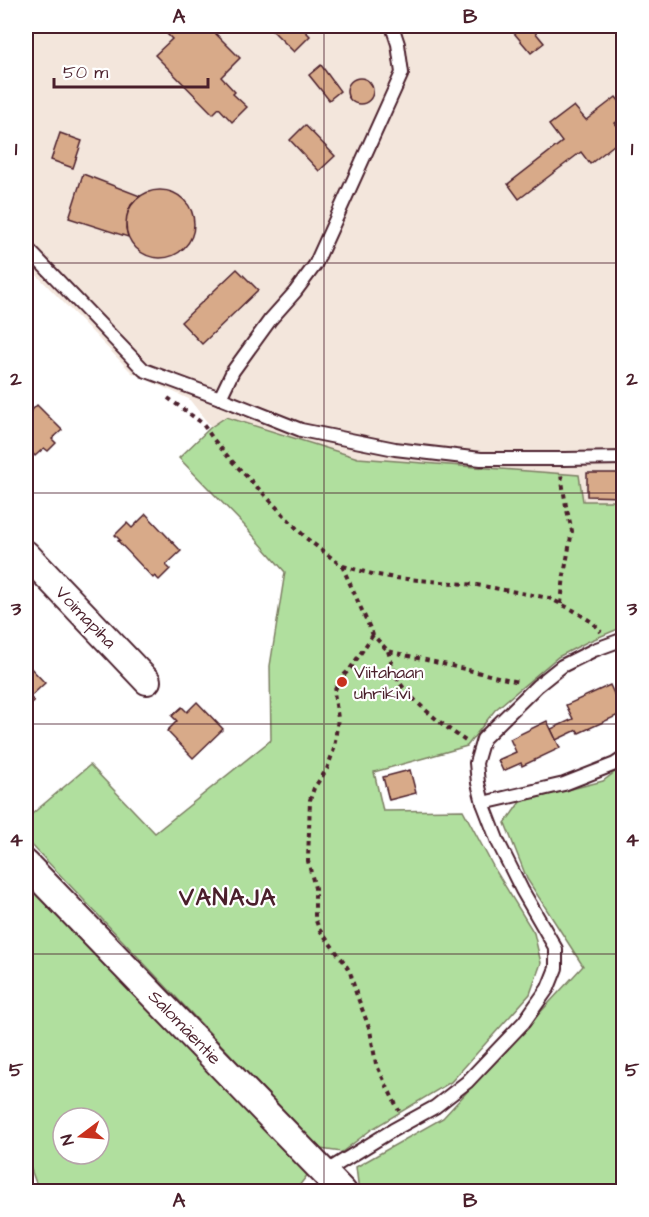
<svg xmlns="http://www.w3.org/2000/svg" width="649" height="1217" viewBox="0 0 649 1217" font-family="'Architects Daughter',sans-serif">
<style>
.built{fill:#f3e6dc}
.green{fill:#b0df9e;stroke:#7d7f64;stroke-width:1.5;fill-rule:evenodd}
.building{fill:#d8aa89;stroke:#4a1f2b;stroke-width:1.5}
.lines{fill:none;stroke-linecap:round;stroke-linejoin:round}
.service-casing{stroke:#4a1f2b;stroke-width:16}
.minor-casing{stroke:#4a1f2b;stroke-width:30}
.path{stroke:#4a1f2b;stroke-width:4;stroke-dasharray:4.5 4.5;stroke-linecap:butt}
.service{stroke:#fff;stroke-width:12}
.minor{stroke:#fff;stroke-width:26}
.grid{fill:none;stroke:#4a1f2b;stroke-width:1.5;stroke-opacity:0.55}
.poi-dot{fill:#c8321e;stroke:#fff;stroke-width:2}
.labels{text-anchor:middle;stroke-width:4.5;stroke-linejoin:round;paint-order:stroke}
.street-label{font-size:18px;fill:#4a1f2b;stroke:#fff}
.poi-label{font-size:18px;fill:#4a1f2b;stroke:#fff;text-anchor:start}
.district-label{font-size:24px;font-weight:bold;letter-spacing:1.5px;fill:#4a1f2b;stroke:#fff}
.neatline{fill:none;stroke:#4a1f2b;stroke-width:2}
.grid-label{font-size:20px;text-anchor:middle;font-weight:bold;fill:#4a1f2b}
</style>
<rect width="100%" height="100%" fill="#fff"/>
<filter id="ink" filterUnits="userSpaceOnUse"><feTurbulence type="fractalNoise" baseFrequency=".0167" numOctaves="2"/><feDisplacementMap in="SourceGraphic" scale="12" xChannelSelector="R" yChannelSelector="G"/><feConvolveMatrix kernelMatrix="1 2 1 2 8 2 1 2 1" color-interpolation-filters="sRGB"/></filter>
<g filter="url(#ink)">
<path class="built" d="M26,26H623V501H582L579,475L358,458L227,418L211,427L189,399L132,373L26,264Z"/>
<g class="green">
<path d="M226,417L358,458L579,475L583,501H623V627L587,642L558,657L495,710L467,746L374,772L383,811L463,810L494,868L534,933L541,963L530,994L451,1082L372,1129L342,1152L320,1149L26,839V819L90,765L155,833L271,740L270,666L285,572L244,525L179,458L211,427Z"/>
<path d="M623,766V1191H359L356,1167L443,1118L583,966L527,879L505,823L520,802L603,781Z"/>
<path d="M26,878L309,1173L299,1186L288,1191H39L26,1156ZM63,1118H99V1154H63Z"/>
</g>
<g class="building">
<path d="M159,26H208L240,58L221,77L235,92L233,94L247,107L232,122L219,108L213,114L155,55L172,39Z"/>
<path d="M268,26H300L310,36L294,52Z"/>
<path d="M508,26H530L544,43L531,53Z"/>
<path d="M321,65L340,91L329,100L309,75Z"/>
<circle cx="360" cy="91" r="13"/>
<path d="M616,97L624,107V116L615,123L624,134V137L590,164L581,152L519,199L508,184L562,142L549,125L574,106L586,120Z"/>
<path d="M305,125L335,156L319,171L290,140Z"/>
<path d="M60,133L82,141L73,168L51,160Z"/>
<path d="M83,174L140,196L131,205L128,212L126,228L128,237L69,218Z"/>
<circle cx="160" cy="224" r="34"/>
<path d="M237,269L258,290L202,344L181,322Z"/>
<path d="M37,405L62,430L52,439L56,443L48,451L44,448L35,456L26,446V412L28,414Z"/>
<path d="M587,473H624V497L587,496Z"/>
<path d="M146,514L181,551L166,565L170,569L159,580L155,576L153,578L118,541L120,540L115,535L127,523L132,528Z"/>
<path d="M26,663L45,683L30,697L34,701L26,709Z"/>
<path d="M610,685L623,713L579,733L577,730L556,740L551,729L573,719L566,705Z"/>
<path d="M624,690V706L620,707L614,694Z"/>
<path d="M197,702L223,729L193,758L167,731L177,721L172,716L182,707L187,712Z"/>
<path d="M547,721L560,748L522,766L521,763L503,771L498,760L516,752L510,739Z"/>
<path d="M410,770L416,793L389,800L383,777Z"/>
</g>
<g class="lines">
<defs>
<g id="service">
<path d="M26,247L144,370L220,398L301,430L395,449L481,459H565L624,458"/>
<path d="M220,398L233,371L270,320L295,292L315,265L402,73L398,44L392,26"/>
<path d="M483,803L564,784L615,764L624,758"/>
<path d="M325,1172L393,1130L435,1107L467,1082L524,1022L548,988L556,968V949L522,890L498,842L483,803L478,783L476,763L483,739L537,686L562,666L594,650L624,639"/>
</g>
<g id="minor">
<path d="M26,554L147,681"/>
<path d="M26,864L343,1192"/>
</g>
</defs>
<use href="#service" class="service-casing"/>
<use href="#minor" class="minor-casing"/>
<g class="path">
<path d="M168,398L202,423L214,440L230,459L306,538L342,566L373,635L388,651L519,682"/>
<path d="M343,566L372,574L395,578L477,585L549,598L573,610L592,622L601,632"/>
<path d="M561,604L564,575L572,531L566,506L561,475"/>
<path d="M373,635L350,669L340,679L334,692L338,718L334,749L327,769L314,788L310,800L308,861L315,888V918L319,929L344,962L350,972L356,993L370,1030L376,1064L399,1111"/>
<path d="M388,651C391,660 393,669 397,678C407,698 448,729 467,742"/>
</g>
<use href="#service" class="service"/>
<use href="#minor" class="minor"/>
</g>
</g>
<path class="grid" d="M324,26V1192M26,263H624M26,493H624M26,724H624M26,954H624"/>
<circle class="poi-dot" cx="342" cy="682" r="6"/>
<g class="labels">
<g class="street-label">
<text transform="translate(86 617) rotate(46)" y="6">Voimapiha</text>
<text transform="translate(185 1027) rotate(46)" y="6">Salomäentie</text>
</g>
<g class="poi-label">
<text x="354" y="678">Viitahaan<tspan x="354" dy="21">uhrikivi</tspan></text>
</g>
<g class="district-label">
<text x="228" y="905">VANAJA</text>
</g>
</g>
<rect width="649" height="1217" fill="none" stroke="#fff" stroke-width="66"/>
<g transform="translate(81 1136) rotate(254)"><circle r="28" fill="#ffffff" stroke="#b7a5aa" stroke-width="1.5"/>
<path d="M0-4.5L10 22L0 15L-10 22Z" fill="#c8321e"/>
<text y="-9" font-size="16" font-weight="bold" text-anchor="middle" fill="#4a1f2b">N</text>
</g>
<path d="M54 78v9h154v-9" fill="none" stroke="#4a1f2b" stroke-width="3"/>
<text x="63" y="78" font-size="18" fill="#4a1f2b" stroke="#ffffff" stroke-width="4.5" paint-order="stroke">50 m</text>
<rect x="33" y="33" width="583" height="1151" class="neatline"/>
<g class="grid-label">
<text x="179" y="23">A</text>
<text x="470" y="23">B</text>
<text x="16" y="155">1</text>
<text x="632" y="155">1</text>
<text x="16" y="385">2</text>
<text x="632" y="385">2</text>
<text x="16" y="615">3</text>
<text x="632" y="615">3</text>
<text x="16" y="846">4</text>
<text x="632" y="846">4</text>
<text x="16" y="1076">5</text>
<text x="632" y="1076">5</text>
<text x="179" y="1207">A</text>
<text x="470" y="1207">B</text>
</g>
</svg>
